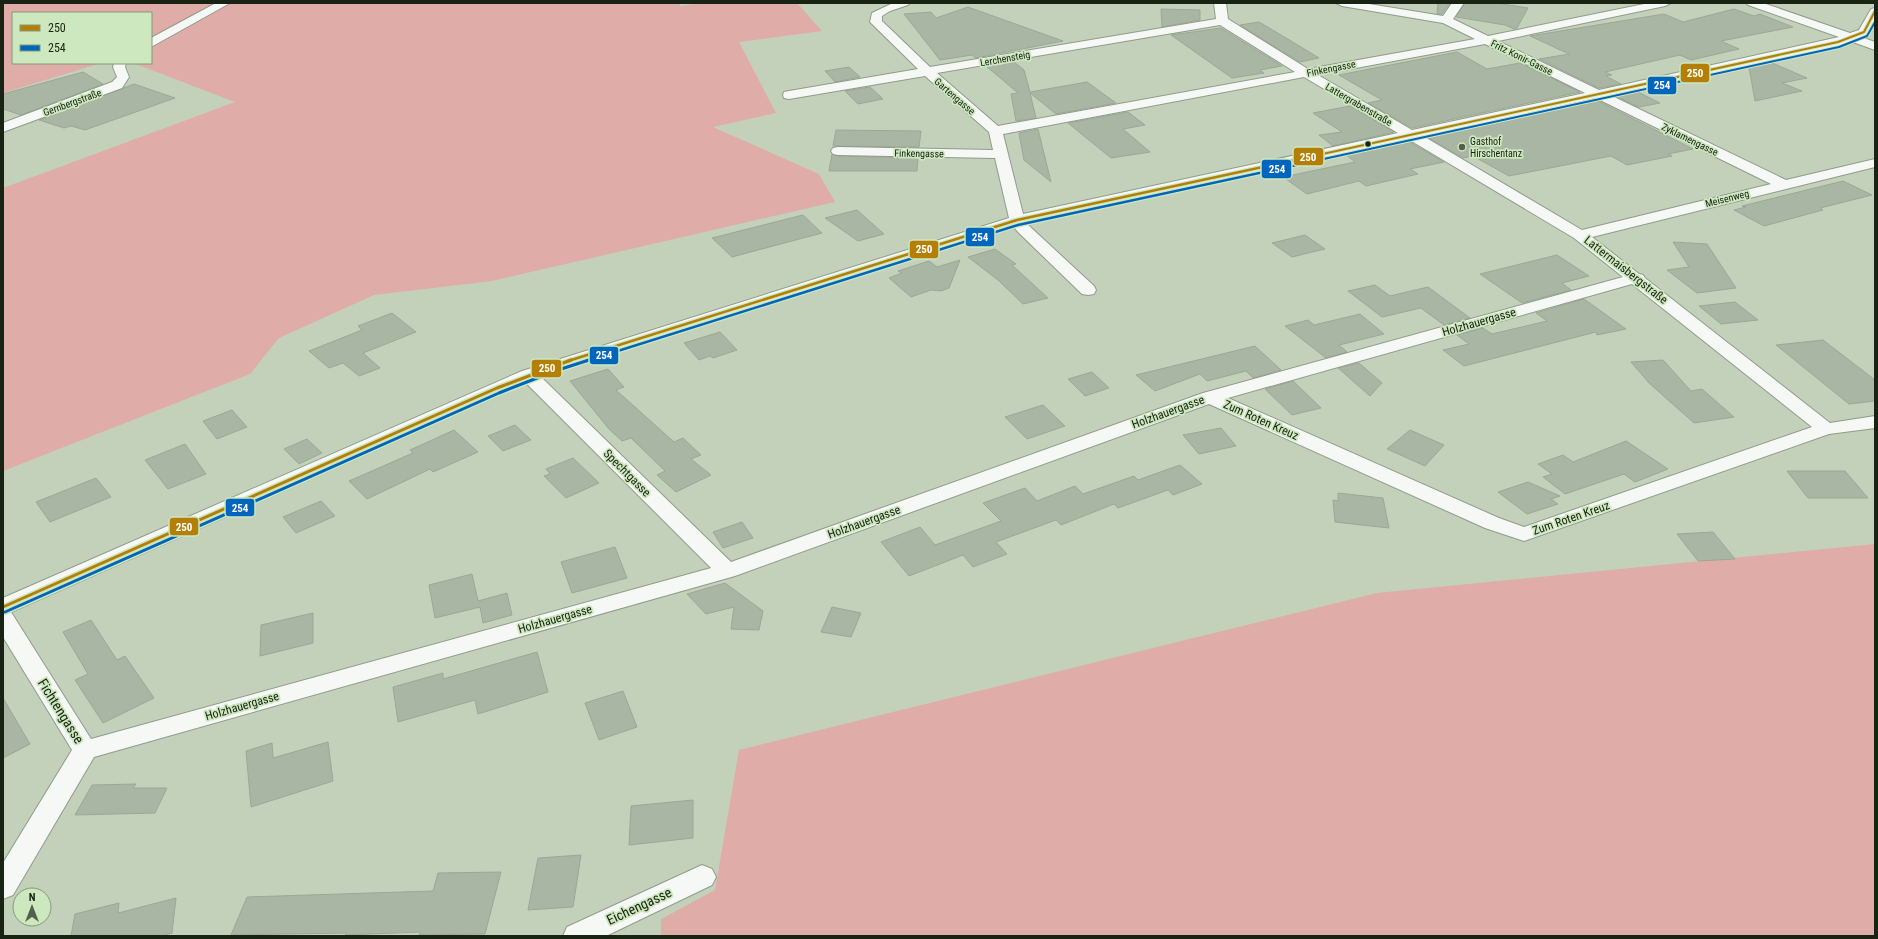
<svg xmlns="http://www.w3.org/2000/svg" width="1878" height="939" viewBox="0 0 1878 939" font-family="'Roboto Condensed',sans-serif">
<style>
.green{fill:#dfaca8}
.building{fill:#aab6a4;stroke:#9ca796}
.lines{fill:none;stroke-linecap:round;stroke-linejoin:round}
.minor-casing{stroke:#909b8a;stroke-width:2}
.minor{fill:#f6f8f5;fill-rule:evenodd}
.bus-1-far2-casing{stroke:#cde7be;stroke-width:4}
.bus-1-far1-casing{stroke:#cde7be;stroke-width:5}
.bus-1-casing{stroke:#cde7be;stroke-width:6}
.bus-2-far2-casing{stroke:#cde7be;stroke-width:4}
.bus-2-far1-casing{stroke:#cde7be;stroke-width:5}
.bus-2-casing{stroke:#cde7be;stroke-width:6}
.bus-1-far2{stroke:#b47f06;stroke-width:2}
.bus-1-far1{stroke:#b47f06;stroke-width:2.5}
.bus-1{stroke:#b47f06;stroke-width:3}
.bus-2-far2{stroke:#0065bd;stroke-width:2}
.bus-2-far1{stroke:#0065bd;stroke-width:2.5}
.bus-2{stroke:#0065bd;stroke-width:3}
.bus-dot{fill:#192314;stroke:#cde7be;stroke-width:1.5}
.poi-dot{fill:#54604e;stroke:#cde7be;stroke-width:1.5}
.labels{text-anchor:middle;stroke-width:3.5;stroke-linejoin:round;paint-order:stroke}
.far-street-label{font-size:10px;fill:#192314;stroke:#cde7be}
.far-poi-label{font-size:10px;fill:#192314;stroke:#cde7be;text-anchor:start}
.street-label{font-size:12px;fill:#192314;stroke:#cde7be}
.near-street-label{font-size:14px;fill:#192314;stroke:#cde7be}
.line-badge{stroke:#cde7be;stroke-width:1.5}
.badge-label{font-size:11px;text-anchor:middle;font-weight:bold;fill:#fff}
</style>
<rect width="100%" height="100%" fill="#c3d1bb"/>
<g class="green">
<path d="M3,3H678L681,6L701,3H797L822,31L739,42L776,113L713,127L819,174L835,202L492,281L374,295L279,338L250,374L3,471V188L235,102L133,63H151V13H13V63H101L3,93Z"/>
<path d="M1875,544V936H661V919L715,890L739,750L1377,593Z"/>
</g>
<g class="building">
<path d="M1438,3H1450L1442,14H1437Z"/>
<path d="M1465,3H1496L1528,8L1517,28L1514,29L1505,25L1456,17Z"/>
<path d="M968,7L1063,41L976,58L972,55L940,60L904,14L931,12L936,18Z"/>
<path d="M1161,9L1200,10V20L1162,27Z"/>
<path d="M1734,9L1754,16L1760,14L1793,27L1721,41L1739,49L1691,60L1680,55L1605,72L1612,75L1606,76L1621,84L1599,88L1539,59L1569,54L1530,36L1664,14L1683,22Z"/>
<path d="M1259,22L1286,38L1319,58L1300,62L1240,25Z"/>
<path d="M1221,28L1282,66L1260,70L1264,73L1232,78L1171,35Z"/>
<path d="M1457,52L1487,69L1520,63L1580,92L1412,128L1368,103L1382,100L1339,75Z"/>
<path d="M1014,62L1024,70L1030,92L1087,82L1116,103L1056,114L1030,93L1036,118L1016,121L1011,94L1018,93L986,66Z"/>
<path d="M1770,62L1807,78L1782,83L1802,91L1755,101L1749,67Z"/>
<path d="M849,67L860,77L835,82L825,71Z"/>
<path d="M83,72L103,84L21,115L3,109V94Z"/>
<path d="M134,84L175,98L85,130L71,126L64,128L39,120Z"/>
<path d="M870,87L883,99L858,104L845,91Z"/>
<path d="M1636,91L1660,103L1639,107L1615,96Z"/>
<path d="M1596,100L1693,149L1668,154L1672,156L1627,165L1611,156L1509,176L1473,156L1463,158L1427,137Z"/>
<path d="M1350,106L1394,132L1333,146L1319,135L1342,132L1313,113Z"/>
<path d="M1128,112L1145,125L1123,129L1150,152L1111,158L1068,123Z"/>
<path d="M1038,129L1051,182L1024,160L1019,133Z"/>
<path d="M836,130L921,131L919,147L833,146Z"/>
<path d="M1408,141L1444,162L1410,169L1418,174L1366,186L1359,181L1307,194L1283,177L1355,162L1345,154Z"/>
<path d="M832,154L838,156L918,158L917,171H829Z"/>
<path d="M1843,181L1872,195L1820,208L1823,210L1764,226L1734,210L1746,207L1742,206Z"/>
<path d="M857,210L884,234L858,241L825,218Z"/>
<path d="M803,215L822,233L732,257L712,238Z"/>
<path d="M1305,235L1325,249L1292,257L1272,243Z"/>
<path d="M1673,242L1707,244L1736,288L1697,293L1667,270L1689,267Z"/>
<path d="M995,249L1016,264L1012,265L1048,298L1023,304L998,280L968,257Z"/>
<path d="M1557,255L1589,276L1562,283L1571,290L1522,303L1480,274Z"/>
<path d="M960,260L949,288L941,291L931,290L911,297L889,278L902,273L898,271L929,261L937,267Z"/>
<path d="M1375,285L1390,296L1428,287L1470,318L1444,325L1421,308L1382,317L1348,291Z"/>
<path d="M1584,299L1626,329L1597,335L1596,332L1464,366L1443,350L1469,344L1457,335L1483,328L1492,334L1547,321L1536,313Z"/>
<path d="M1735,302L1758,320L1721,324L1699,306Z"/>
<path d="M392,313L416,332L363,353L380,368L359,376L343,363L329,368L309,351L362,330L358,326Z"/>
<path d="M1360,314L1384,334L1339,345L1347,352L1326,358L1285,326L1308,320L1314,325Z"/>
<path d="M720,332L737,350L713,358L710,356L699,360L684,343Z"/>
<path d="M1823,340L1875,380V401L1849,404L1776,345Z"/>
<path d="M1255,346L1281,370L1253,378L1246,371L1207,381L1200,374L1155,391L1136,375Z"/>
<path d="M1663,360L1691,391L1702,389L1734,417L1694,423L1649,383L1631,362Z"/>
<path d="M1359,363L1382,383L1370,396L1338,368Z"/>
<path d="M608,369L624,387L616,390L674,442L683,438L701,455L691,459L711,475L676,492L657,475L665,471L631,438L622,441L609,429L570,381Z"/>
<path d="M1092,372L1109,388L1085,396L1068,379Z"/>
<path d="M1293,381L1321,408L1292,415L1265,389Z"/>
<path d="M1043,405L1065,426L1027,439L1005,417Z"/>
<path d="M232,410L247,427L217,439L203,421Z"/>
<path d="M515,425L531,440L503,451L488,436Z"/>
<path d="M1221,428L1236,446L1199,454L1183,435Z"/>
<path d="M454,430L478,452L433,472L430,469L367,499L349,481L413,453L410,450Z"/>
<path d="M1410,430L1444,445L1425,466L1387,449Z"/>
<path d="M307,439L322,453L299,464L284,449Z"/>
<path d="M1626,441L1668,469L1635,482L1624,474L1565,494L1543,477L1552,474L1538,464L1563,455L1573,462Z"/>
<path d="M185,444L206,474L168,489L145,460Z"/>
<path d="M573,458L599,483L566,498L544,476L550,474L546,469Z"/>
<path d="M1180,465L1202,484L1173,495L1168,490L1118,508L1114,504L1061,525L1056,520L996,542L1007,554L973,567L963,555L909,576L881,542L920,527L935,545L1001,521L983,503L1025,488L1037,501L1075,486L1083,494L1134,476L1138,480Z"/>
<path d="M1787,471H1845L1868,498H1808Z"/>
<path d="M96,478L111,497L50,522L36,502Z"/>
<path d="M1528,482L1560,496L1551,499L1558,504L1527,514L1498,492Z"/>
<path d="M1338,493L1383,498L1389,528L1335,522L1333,500L1338,501Z"/>
<path d="M321,501L335,516L296,533L283,517Z"/>
<path d="M742,522L753,538L723,548L713,532Z"/>
<path d="M1713,532L1735,559L1698,561L1677,534Z"/>
<path d="M615,547L627,578L572,593L561,562Z"/>
<path d="M472,574L478,601L507,593L512,615L483,623L480,607L435,618L429,585Z"/>
<path d="M725,583L763,611L759,630L731,629L734,607L706,614L687,594Z"/>
<path d="M832,607L861,613L851,637L821,632Z"/>
<path d="M313,613V643L260,656L261,625Z"/>
<path d="M91,620L117,660L125,656L154,698L103,723L75,680L88,674L63,632Z"/>
<path d="M537,652L548,692L478,714L475,700L398,722L393,687L443,673V679Z"/>
<path d="M623,691L637,727L599,740L585,703Z"/>
<path d="M3,698L30,744L3,758Z"/>
<path d="M328,742L333,781L251,807L246,751L272,743L273,758Z"/>
<path d="M136,784L133,788H167L155,813L75,815L92,785Z"/>
<path d="M693,800V838L629,845L631,806Z"/>
<path d="M581,855L573,907L528,910L538,858Z"/>
<path d="M501,872L485,934L419,935L420,932L345,935L346,933L231,935L247,897L433,891L438,873Z"/>
<path d="M176,898L172,933L160,936H71L75,914L119,903L118,913Z"/>
</g>
<g class="lines">
<defs>
<g id="minor">
<path d="M216,3H230L151,47V38Z"/>
<path d="M893,3H910L908,5L890,11L882,16V21L930,67L1216,19L1214,3H1226L1228,19L1308,69L1475,39L1443,23L1342,6L1336,3H1363L1443,16L1452,3H1464L1453,19L1488,36L1649,3H1671L1665,6L1498,41L1599,90L1839,37L1748,5L1746,3H1763L1850,33L1859,30L1871,9L1875,8V22L1868,35L1861,37L1875,42V50L1850,41L1838,46L1610,95L1786,180L1875,159V167L1592,237L1639,274L1643,275L1645,278L1830,423L1875,416V428L1829,434L1524,541L1485,528L1209,404L735,576L94,757L13,895L3,899V863L72,750L3,637V598L522,371L1009,218L995,158L838,155L833,154L831,151L833,148L838,147L993,150L989,132L925,76L789,99L784,98L783,95L784,92L789,91L918,69L870,22L872,13ZM1220,25L1295,72L998,126L937,73ZM1485,44L1585,93L1412,130L1318,75ZM1304,77L1398,133L1023,214L1003,134ZM1596,98L1771,184L1582,230L1423,136ZM1408,139L1574,238L1623,277L1203,393L731,562L541,377L559,370L1013,226L1018,232L1082,294L1088,295L1094,294L1096,290L1094,286L1026,223ZM1632,284L1812,427L1524,527L1499,518L1228,398ZM526,383L711,568L91,739L11,612Z"/>
<path d="M114,63H126L125,67L129,77L122,88L3,132V123L112,82L117,77L113,67Z"/>
<path d="M702,865L712,869L716,877L712,885L606,936H563L567,927Z"/>
</g>
</defs>
<use href="#minor" class="minor-casing"/>
<use href="#minor" class="minor"/>
<defs>
<path id="bus-1-far2" d="M1295,160L1838,42L1864,32L1875,11"/>
<path id="bus-1-far1" d="M568,361L1017,220L1300,159"/>
<path id="bus-1" d="M3,607L497,388L571,360"/>
<path id="bus-2-far2" d="M1319,160L1839,47L1867,36L1875,22"/>
<path id="bus-2-far1" d="M586,361L1018,225L1324,159"/>
<path id="bus-2" d="M5,612L499,393L555,371L589,360"/>
</defs>
<use href="#bus-1-far2" class="bus-1-far2-casing"/>
<use href="#bus-1-far1" class="bus-1-far1-casing"/>
<use href="#bus-1" class="bus-1-casing"/>
<use href="#bus-2-far2" class="bus-2-far2-casing"/>
<use href="#bus-2-far1" class="bus-2-far1-casing"/>
<use href="#bus-2" class="bus-2-casing"/>
<use href="#bus-1-far2" class="bus-1-far2"/>
<use href="#bus-1-far1" class="bus-1-far1"/>
<use href="#bus-1" class="bus-1"/>
<use href="#bus-2-far2" class="bus-2-far2"/>
<use href="#bus-2-far1" class="bus-2-far1"/>
<use href="#bus-2" class="bus-2"/>
</g>
<circle class="bus-dot" cx="1368" cy="144" r="3.5"/>
<circle class="poi-dot" cx="1462" cy="147" r="4"/>
<g class="labels">
<g class="far-street-label">
<text transform="translate(1522 57) rotate(26)" y="4">Fritz Konir-Gasse</text>
<text transform="translate(1005 58) rotate(-10)" y="4">Lerchensteig</text>
<text transform="translate(1331 68) rotate(-11)" y="4">Finkengasse</text>
<text transform="translate(955 96) rotate(41)" y="4">Gartengasse</text>
<text transform="translate(72 102) rotate(-20)" y="4">Gernbergstraße</text>
<text transform="translate(1359 104) rotate(30)" y="4">Lattergrabenstraße</text>
<text transform="translate(1690 139) rotate(26)" y="4">Zyklamengasse</text>
<text transform="translate(919 153) rotate(1)" y="4">Finkengasse</text>
<text transform="translate(1727 198) rotate(-14)" y="4">Meisenweg</text>
</g>
<g class="far-poi-label">
<text x="1470" y="145">Gasthof<tspan x="1470" dy="12">Hirschentanz</tspan></text>
</g>
<g class="street-label">
<text transform="translate(1626 270) rotate(38)" y="4">Lattermaisbergstraße</text>
<text transform="translate(1479 322) rotate(-16)" y="4">Holzhauergasse</text>
<text transform="translate(1168 412) rotate(-20)" y="4">Holzhauergasse</text>
<text transform="translate(1261 420) rotate(24)" y="4">Zum Roten Kreuz</text>
<text transform="translate(627 473) rotate(45)" y="4">Spechtgasse</text>
<text transform="translate(1571 518) rotate(-19)" y="4">Zum Roten Kreuz</text>
<text transform="translate(864 522) rotate(-20)" y="4">Holzhauergasse</text>
<text transform="translate(555 619) rotate(-16)" y="4">Holzhauergasse</text>
<text transform="translate(242 706) rotate(-16)" y="4">Holzhauergasse</text>
</g>
<g class="near-street-label">
<text transform="translate(61 711) rotate(58)" y="5">Fichtengasse</text>
<text transform="translate(639 906) rotate(-25)" y="5">Eichengasse</text>
</g>
</g>
<g class="line-badge">
<rect x="1680" y="63" width="30" height="20" rx="4" fill="#b47f06"/>
<rect x="1647" y="76" width="30" height="19" rx="4" fill="#0065bd"/>
<rect x="1293" y="147" width="31" height="19" rx="4" fill="#b47f06"/>
<rect x="1261" y="159" width="31" height="20" rx="4" fill="#0065bd"/>
<rect x="965" y="227" width="30" height="20" rx="4" fill="#0065bd"/>
<rect x="909" y="240" width="30" height="19" rx="4" fill="#b47f06"/>
<rect x="589" y="346" width="30" height="19" rx="4" fill="#0065bd"/>
<rect x="531" y="359" width="31" height="19" rx="4" fill="#b47f06"/>
<rect x="225" y="498" width="30" height="19" rx="4" fill="#0065bd"/>
<rect x="169" y="517" width="30" height="19" rx="4" fill="#b47f06"/>
</g>
<g class="badge-label">
<text x="1695" y="77">250</text>
<text x="1662" y="89">254</text>
<text x="1308" y="161">250</text>
<text x="1277" y="173">254</text>
<text x="980" y="241">254</text>
<text x="924" y="253">250</text>
<text x="604" y="359">254</text>
<text x="547" y="372">250</text>
<text x="240" y="512">254</text>
<text x="184" y="531">250</text>
</g>
<rect width="1878" height="939" fill="none" stroke="#192314" stroke-width="8"/>
<rect x="12" y="12" width="140" height="52" fill="#cde7be" stroke="#85997a"/>
<rect x="20" y="25" width="20" height="6" fill="#b47f06" stroke="#85997a"/>
<text x="48" y="32" font-size="12" fill="#192314">250</text>
<rect x="20" y="45" width="20" height="6" fill="#0065bd" stroke="#85997a"/>
<text x="48" y="52" font-size="12" fill="#192314">254</text>
<g transform="translate(32 907)"><circle r="19" fill="#cde7be" stroke="#85997a"/>
<path d="M0-3L7 15L0 10L-7 15Z" fill="#54604e"/>
<text y="-6" font-size="11" font-weight="bold" text-anchor="middle" fill="#192314">N</text>
</g>
</svg>
